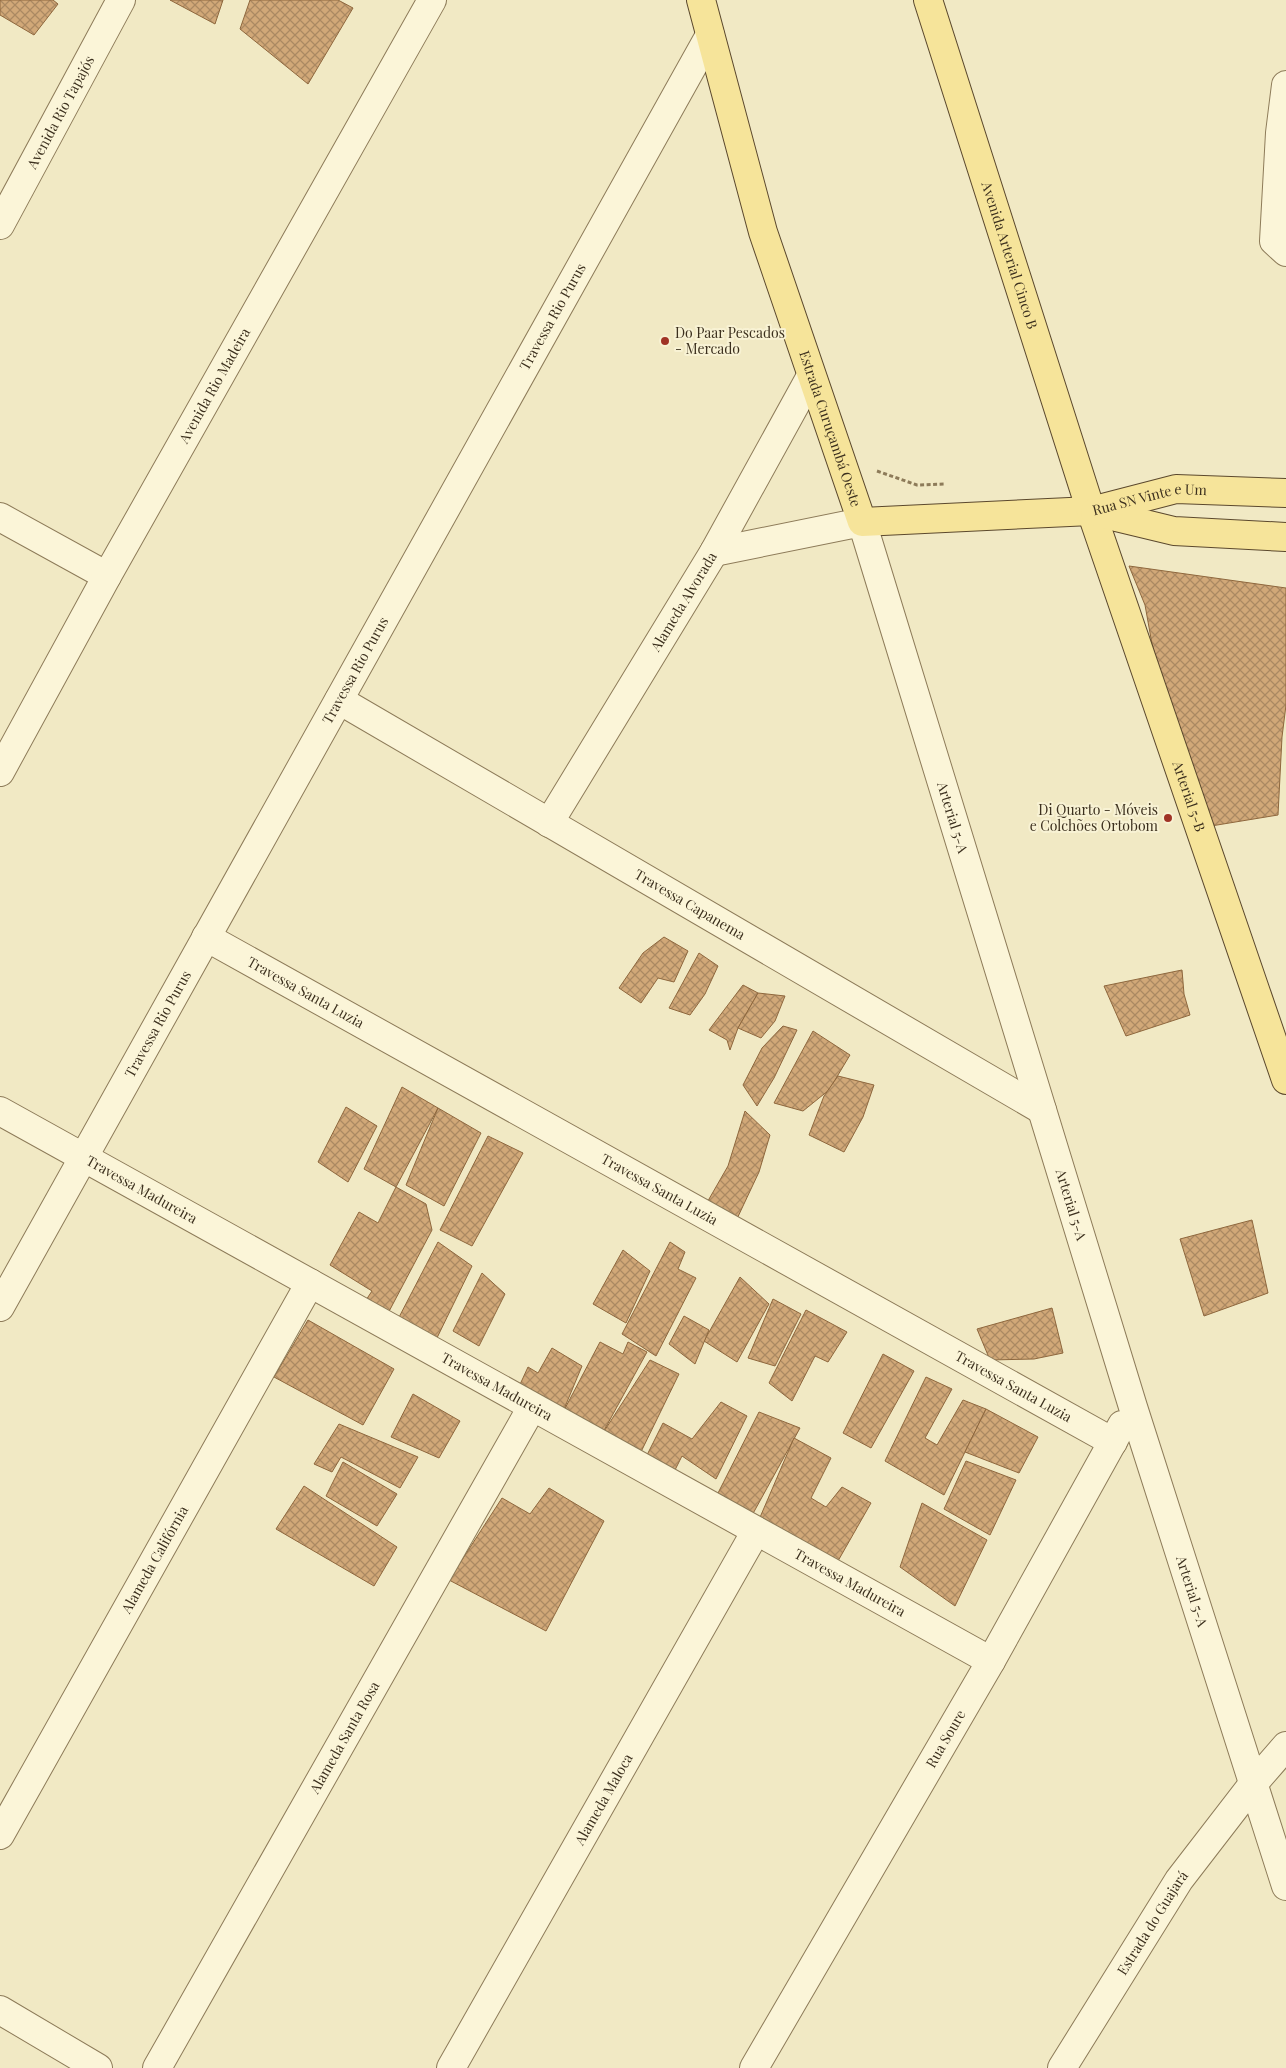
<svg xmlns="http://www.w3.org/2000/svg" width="1286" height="2068" viewBox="0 0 1286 2068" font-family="'Playfair Display',serif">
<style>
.building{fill:url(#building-cross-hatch);stroke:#8e673d}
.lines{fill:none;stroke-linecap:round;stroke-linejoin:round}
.minor-casing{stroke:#8d7b59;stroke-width:30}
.major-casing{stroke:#5b482d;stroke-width:30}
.path{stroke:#8d7b59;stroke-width:3;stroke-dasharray:4 2.5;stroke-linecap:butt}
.minor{stroke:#fbf5d8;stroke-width:28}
.major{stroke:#f6e49a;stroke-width:28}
.poi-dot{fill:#a03325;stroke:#f8f2d4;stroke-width:2}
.labels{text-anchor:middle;stroke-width:4;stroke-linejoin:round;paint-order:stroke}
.street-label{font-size:14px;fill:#3c301e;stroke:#f8f2d4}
.poi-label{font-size:14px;fill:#3c301e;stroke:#f8f2d4;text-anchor:start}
</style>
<defs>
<pattern id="building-cross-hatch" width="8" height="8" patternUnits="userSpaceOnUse" patternTransform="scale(1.25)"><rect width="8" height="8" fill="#d1a878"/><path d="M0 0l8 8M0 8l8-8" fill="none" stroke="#ab8962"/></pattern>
</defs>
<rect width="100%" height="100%" fill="#f1e9c4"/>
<g class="building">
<path d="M0,0H53L58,4L34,35L0,15Z"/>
<path d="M170,0H223L215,24Z"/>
<path d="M250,0H338L353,8L308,84L240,29Z"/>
<path d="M1129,566L1286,588V705L1282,737L1278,815L1211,826L1178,731L1152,644L1145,605Z"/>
<path d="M664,937L688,951L674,982L658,978L641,1003L619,988L643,953Z"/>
<path d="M699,953L718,966L705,994L690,1015L669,1008Z"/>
<path d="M1182,970L1184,994L1190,1015L1126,1036L1104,986Z"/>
<path d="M743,985L758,993L738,1028L730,1050L727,1040L709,1030Z"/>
<path d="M758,993L785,996L775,1021L761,1038L738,1028Z"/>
<path d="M783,1026L797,1030L774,1078L757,1106L743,1085L762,1048Z"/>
<path d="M813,1031L850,1055L829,1090L803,1111L774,1103Z"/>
<path d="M838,1076L874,1085L863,1117L844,1152L809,1135L824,1096Z"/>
<path d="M402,1087L438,1108L396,1187L364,1169Z"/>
<path d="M346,1107L377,1126L348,1182L318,1162Z"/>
<path d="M438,1108L481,1133L444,1206L406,1185Z"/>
<path d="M745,1111L770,1135L759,1172L735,1223L705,1206L728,1166Z"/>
<path d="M488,1136L523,1153L472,1246L440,1230Z"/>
<path d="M396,1187L426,1204L432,1230L385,1319L362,1306L372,1291L330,1265L359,1212L378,1223Z"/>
<path d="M1252,1220L1268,1293L1204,1316L1180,1239Z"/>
<path d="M438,1242L472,1266L434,1344L396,1323Z"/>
<path d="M670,1242L685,1252L678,1269L696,1278L656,1356L622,1334Z"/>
<path d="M623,1250L650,1271L626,1323L593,1304Z"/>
<path d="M482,1273L505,1294L479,1346L453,1331Z"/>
<path d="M740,1277L769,1304L737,1362L704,1341Z"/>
<path d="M773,1299L801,1314L775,1366L748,1358Z"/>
<path d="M1052,1308L1063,1353L1034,1359L990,1360L977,1329Z"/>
<path d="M806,1310L847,1332L828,1362L815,1356L792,1401L769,1383Z"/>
<path d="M684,1316L709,1330L695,1364L669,1344Z"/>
<path d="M308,1320L394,1369L363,1425L274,1377Z"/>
<path d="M600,1342L623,1354L628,1342L647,1352L601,1436L562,1414Z"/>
<path d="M552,1348L582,1366L562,1414L517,1391L528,1367L538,1373Z"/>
<path d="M883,1354L914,1371L871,1448L843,1433Z"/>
<path d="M650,1360L679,1374L638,1458L601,1436Z"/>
<path d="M926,1377L952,1389L925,1438L937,1445L963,1400L986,1409L944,1495L885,1461Z"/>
<path d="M413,1394L460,1421L439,1458L391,1437Z"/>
<path d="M721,1402L747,1416L716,1479L682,1456L671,1478L644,1461L663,1423L692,1439Z"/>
<path d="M986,1409L1038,1437L1019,1473L965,1452Z"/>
<path d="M759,1412L800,1428L750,1519L715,1499Z"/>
<path d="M339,1424L418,1457L400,1488L341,1457L332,1472L314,1464Z"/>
<path d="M794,1438L831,1458L811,1498L826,1507L842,1487L871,1503L834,1568L758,1522Z"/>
<path d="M966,1461L1016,1480L990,1535L944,1509Z"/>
<path d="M343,1462L397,1494L377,1526L326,1496Z"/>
<path d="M304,1486L397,1547L374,1586L276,1529Z"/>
<path d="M549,1488L604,1521L546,1631L449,1580L502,1498L530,1514Z"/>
<path d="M922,1503L987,1540L955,1606L900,1567Z"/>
</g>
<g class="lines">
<defs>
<g id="minor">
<path d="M1286,85L1280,133L1274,241L1286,252"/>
<path id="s1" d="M0,225L121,0"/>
<path d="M0,517L107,576"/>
<path id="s2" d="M714,552L862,522L1133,1407L1286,1886"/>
<path id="s3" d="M339,700L1042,1110"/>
<path id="s4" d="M0,772L107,576L432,0"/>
<path id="s5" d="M549,823L714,552L811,376"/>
<path id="s6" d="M206,937L1113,1442"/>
<path id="s7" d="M0,1111L991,1661"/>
<path id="s8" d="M0,1307L710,35"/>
<path id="s9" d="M0,1835L310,1283"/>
<path d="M0,2010L98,2068"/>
<path id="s10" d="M157,2068L532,1407"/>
<path id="s11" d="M451,2068L756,1531"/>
<path id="s12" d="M754,2068L991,1661L1122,1425"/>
<path id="s13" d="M1062,2068L1179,1880L1253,1784L1286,1746"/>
</g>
<g id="major">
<path id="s14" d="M701,0L763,232L862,522L1091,511L1176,489L1286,493"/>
<path id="s15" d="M928,0L1091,511L1286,1080"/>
<path d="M1095,512L1174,531L1286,537"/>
</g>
</defs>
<use href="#minor" class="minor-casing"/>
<use href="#major" class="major-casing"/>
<path class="path" d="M877,471L917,485L946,484"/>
<use href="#minor" class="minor"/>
<use href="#major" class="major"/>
</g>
<g class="poi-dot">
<circle cx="665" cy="341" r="5"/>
<circle cx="1168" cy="818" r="5"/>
</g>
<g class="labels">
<g class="street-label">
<text dy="5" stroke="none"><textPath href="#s1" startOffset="128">Avenida Rio Tapajós</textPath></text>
<text dy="5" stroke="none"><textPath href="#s15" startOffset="268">Avenida Arterial Cinco B</textPath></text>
<text dy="5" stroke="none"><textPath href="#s8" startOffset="1134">Travessa Rio Purus</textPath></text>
<text dy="5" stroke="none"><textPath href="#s4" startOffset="442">Avenida Rio Madeira</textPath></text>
<text dy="5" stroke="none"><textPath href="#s14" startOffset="448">Estrada Curuçambá Oeste</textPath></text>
<text dy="5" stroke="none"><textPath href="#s14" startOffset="836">Rua SN Vinte e Um</textPath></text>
<text dy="5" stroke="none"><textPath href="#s5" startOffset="259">Alameda Alvorada</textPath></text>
<text dy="5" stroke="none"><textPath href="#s8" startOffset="729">Travessa Rio Purus</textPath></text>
<text dy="5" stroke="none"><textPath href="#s15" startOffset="838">Arterial 5-B</textPath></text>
<text dy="5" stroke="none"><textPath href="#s2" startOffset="460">Arterial 5-A</textPath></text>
<text dy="5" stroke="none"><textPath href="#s3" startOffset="406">Travessa Capanema</textPath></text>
<text dy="5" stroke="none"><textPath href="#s6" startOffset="114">Travessa Santa Luzia</textPath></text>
<text dy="5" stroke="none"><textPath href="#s8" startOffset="324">Travessa Rio Purus</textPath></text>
<text dy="5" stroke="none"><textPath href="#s6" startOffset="519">Travessa Santa Luzia</textPath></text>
<text dy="5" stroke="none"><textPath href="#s7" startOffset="162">Travessa Madureira</textPath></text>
<text dy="5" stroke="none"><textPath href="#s2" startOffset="865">Arterial 5-A</textPath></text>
<text dy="5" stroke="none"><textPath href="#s7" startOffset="568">Travessa Madureira</textPath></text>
<text dy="5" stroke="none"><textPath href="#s6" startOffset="924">Travessa Santa Luzia</textPath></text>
<text dy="5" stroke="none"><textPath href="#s9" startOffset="316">Alameda Califórnia</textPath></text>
<text dy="5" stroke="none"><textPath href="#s7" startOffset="972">Travessa Madureira</textPath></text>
<text dy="5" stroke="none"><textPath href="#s2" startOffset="1270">Arterial 5-A</textPath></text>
<text dy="5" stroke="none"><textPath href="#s10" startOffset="380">Alameda Santa Rosa</textPath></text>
<text dy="5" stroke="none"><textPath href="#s12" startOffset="381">Rua Soure</textPath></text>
<text dy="5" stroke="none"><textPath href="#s11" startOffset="309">Alameda Maloca</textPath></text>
<text dy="5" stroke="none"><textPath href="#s13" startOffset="171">Estrada do Guajará</textPath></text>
</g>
<g class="poi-label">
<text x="675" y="338">Do Paar Pescados<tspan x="675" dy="16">- Mercado</tspan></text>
<text x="1158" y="815" text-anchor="end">Di Quarto - Móveis<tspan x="1158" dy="16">e Colchões Ortobom</tspan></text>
</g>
</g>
</svg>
